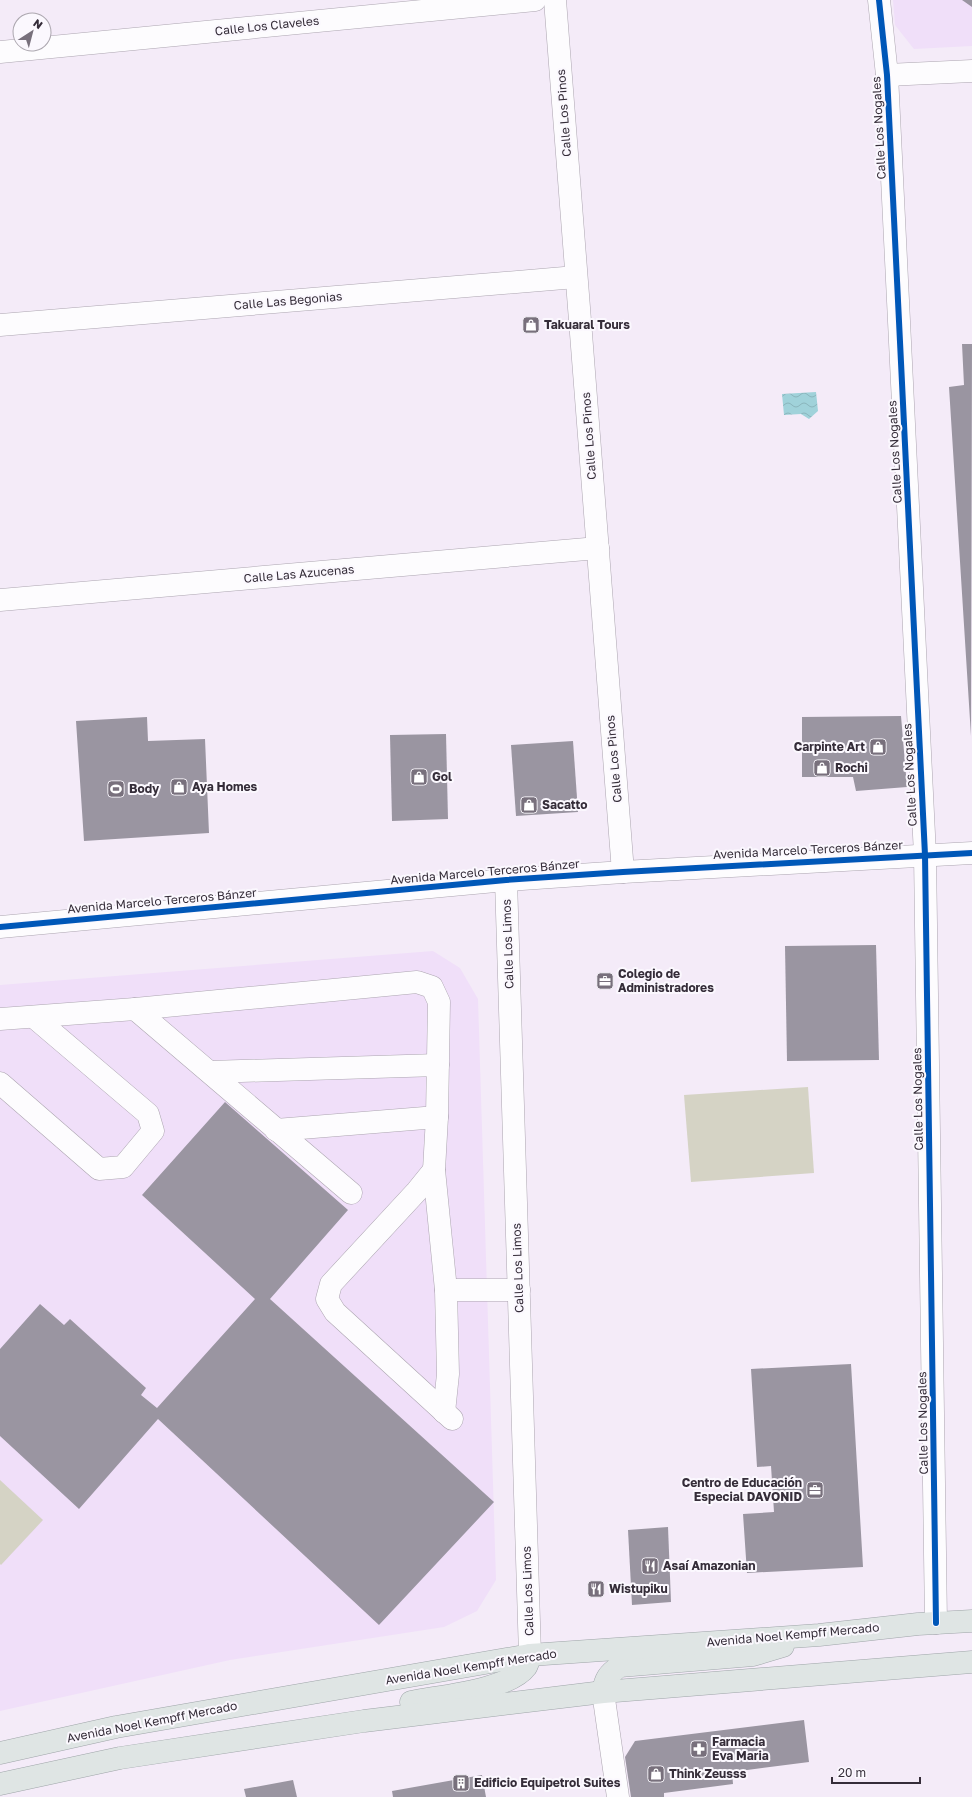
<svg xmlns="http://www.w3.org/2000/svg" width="972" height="1797" viewBox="0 0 972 1797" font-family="'Golos Text',sans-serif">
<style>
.built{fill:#f0dff9}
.grass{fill:#d5d3c5}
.water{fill:url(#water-waves)}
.building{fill:#9a95a1}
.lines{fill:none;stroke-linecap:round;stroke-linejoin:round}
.minor-casing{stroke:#aca5b0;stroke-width:23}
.major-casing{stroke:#9ea5a8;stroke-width:23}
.minor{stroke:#fdfcfe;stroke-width:22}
.major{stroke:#dfe5e4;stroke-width:22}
.cycleway-casing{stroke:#fbf8fe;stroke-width:8}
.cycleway{stroke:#0057b8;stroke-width:6}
.labels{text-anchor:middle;stroke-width:4;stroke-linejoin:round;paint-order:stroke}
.street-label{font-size:12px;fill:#352d39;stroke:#fbf8fe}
.poi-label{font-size:12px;font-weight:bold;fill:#352d39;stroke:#fbf8fe;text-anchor:start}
</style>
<defs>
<pattern id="water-waves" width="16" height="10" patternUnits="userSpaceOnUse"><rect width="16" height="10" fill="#a0d2da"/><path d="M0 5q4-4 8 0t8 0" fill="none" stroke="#8ab5bc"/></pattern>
</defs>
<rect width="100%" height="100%" fill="#f4ebf8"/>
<g class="built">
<path d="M893,0H972V46L914,49L895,25Z"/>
<path d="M433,951L460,968L478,999L496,1580L477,1611L444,1627L230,1660L0,1711V985Z"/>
</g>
<g class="grass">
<path d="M808,1087L814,1173L691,1182L684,1095Z"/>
<path d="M0,1480L43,1520L1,1565L0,1564Z"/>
</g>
<path class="water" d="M816,392L818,411L809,419L801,414L784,415L782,394Z"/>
<g class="building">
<path d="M962,0H972V7Z"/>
<path d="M962,344H972L971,736L949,387L964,385Z"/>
<path d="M901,716L907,787L856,791L853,777H802V717Z"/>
<path d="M147,717L148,741L205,739L209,833L84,841L76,721Z"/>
<path d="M446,734L448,819L392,821L390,735Z"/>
<path d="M573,741L578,812L516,816L511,745Z"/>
<path d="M876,945L879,1060L787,1061L785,946Z"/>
<path d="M225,1102L348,1210L270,1299L494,1502L379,1625L158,1419L79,1509L0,1436V1349L40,1304L64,1325L70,1319L146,1388L141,1395L157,1408L255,1299L142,1195Z"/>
<path d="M851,1364L863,1567L747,1573L743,1514L774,1512L771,1466L757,1467L751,1369Z"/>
<path d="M668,1527L671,1602L632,1605L628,1530Z"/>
<path d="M804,1720L809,1762L732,1772L733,1784L664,1793V1797H631L625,1757L635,1741Z"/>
<path d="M482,1775L486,1797H393L392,1791Z"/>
<path d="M293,1780L297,1797H246L244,1789Z"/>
</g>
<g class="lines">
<defs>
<g id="minor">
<path d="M555,0L623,872"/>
<path d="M879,0L887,75L925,855L936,1623"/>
<path d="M0,52L535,0"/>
<path d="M887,75L972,71"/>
<path d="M0,325L576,277"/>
<path d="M0,600L598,548"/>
<path d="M506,880L530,1655"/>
<path d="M0,927L506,880L623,872L972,853"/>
<path d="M135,1009L351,1193"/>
<path d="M0,1019L135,1009L417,982L432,987L439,1002L437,1117L434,1170L446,1290L448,1374L444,1412"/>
<path d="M210,1072L438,1065"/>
<path d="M0,1083L99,1169L123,1167L153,1131L148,1114L34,1017"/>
<path d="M276,1130L437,1117"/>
<path d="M434,1170L417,1191L331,1284L327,1299L335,1312L452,1419"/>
<path d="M446,1290H519"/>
<path d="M603,1692L618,1797"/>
</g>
<g id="major">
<path d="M603,1692C605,1679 608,1674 620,1666L753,1655L783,1646"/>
<path d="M411,1702C440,1696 509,1690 526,1667C528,1664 529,1659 530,1655"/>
<path d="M0,1753L116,1727L530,1655L819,1635L918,1624L972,1621"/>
<path d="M0,1784L120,1758L364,1721L603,1692L972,1662"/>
</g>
</defs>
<use href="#minor" class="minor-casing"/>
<use href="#major" class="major-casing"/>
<use href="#minor" class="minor"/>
<use href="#major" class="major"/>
<defs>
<g id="cycleway">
<path d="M879,0L887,75L925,855L936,1623"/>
<path d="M0,927L506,880L623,872L972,853"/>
</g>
</defs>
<use href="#cycleway" class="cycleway-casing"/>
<use href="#cycleway" class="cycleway"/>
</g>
<defs>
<symbol id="shop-square" viewBox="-11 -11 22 22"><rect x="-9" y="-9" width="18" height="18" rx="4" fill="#78707c" stroke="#fbf8fe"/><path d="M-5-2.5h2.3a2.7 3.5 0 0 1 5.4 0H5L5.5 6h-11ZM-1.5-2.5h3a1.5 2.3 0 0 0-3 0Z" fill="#fff"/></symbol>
<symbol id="stadium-square" viewBox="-11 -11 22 22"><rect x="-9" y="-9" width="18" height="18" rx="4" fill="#78707c" stroke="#fbf8fe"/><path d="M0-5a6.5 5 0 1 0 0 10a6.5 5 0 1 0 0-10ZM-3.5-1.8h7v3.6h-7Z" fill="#fff"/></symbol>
<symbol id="office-square" viewBox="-11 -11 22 22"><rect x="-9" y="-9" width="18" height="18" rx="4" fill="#78707c" stroke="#fbf8fe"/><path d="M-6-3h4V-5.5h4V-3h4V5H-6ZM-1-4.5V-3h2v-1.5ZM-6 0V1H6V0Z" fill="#fff"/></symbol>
<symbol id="restaurant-square" viewBox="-11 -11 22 22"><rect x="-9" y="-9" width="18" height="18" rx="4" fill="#78707c" stroke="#fbf8fe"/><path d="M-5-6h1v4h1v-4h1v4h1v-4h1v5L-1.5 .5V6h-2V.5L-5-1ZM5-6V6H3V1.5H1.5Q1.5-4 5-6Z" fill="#fff"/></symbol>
<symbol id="pharmacy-square" viewBox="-11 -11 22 22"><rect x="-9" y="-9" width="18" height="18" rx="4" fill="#78707c" stroke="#fbf8fe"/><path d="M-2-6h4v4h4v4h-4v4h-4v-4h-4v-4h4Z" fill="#fff"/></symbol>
<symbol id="building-square" viewBox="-11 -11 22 22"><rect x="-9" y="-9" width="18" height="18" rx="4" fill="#78707c" stroke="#fbf8fe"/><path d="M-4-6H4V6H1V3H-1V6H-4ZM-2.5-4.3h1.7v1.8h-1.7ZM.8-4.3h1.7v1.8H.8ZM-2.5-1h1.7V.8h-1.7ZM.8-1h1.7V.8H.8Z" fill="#fff"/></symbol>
</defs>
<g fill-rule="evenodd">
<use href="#shop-square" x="521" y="315" width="20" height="20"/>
<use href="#shop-square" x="868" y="737" width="20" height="20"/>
<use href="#shop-square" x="812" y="758" width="20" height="20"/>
<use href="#shop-square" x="409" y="767" width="20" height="20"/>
<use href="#shop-square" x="169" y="777" width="20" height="20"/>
<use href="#stadium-square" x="106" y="779" width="20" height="20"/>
<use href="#shop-square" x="519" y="795" width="20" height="20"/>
<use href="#office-square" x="595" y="971" width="20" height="20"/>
<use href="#office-square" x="805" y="1480" width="20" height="20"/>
<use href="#restaurant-square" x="640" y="1556" width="20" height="20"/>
<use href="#restaurant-square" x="586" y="1579" width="20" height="20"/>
<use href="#pharmacy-square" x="689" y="1739" width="20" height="20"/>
<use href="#shop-square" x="646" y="1764" width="20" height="20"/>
<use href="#building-square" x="451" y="1773" width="20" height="20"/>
</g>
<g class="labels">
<g class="street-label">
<text transform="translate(267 26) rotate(-6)" y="4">Calle Los Claveles</text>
<text transform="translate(564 113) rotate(-94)" y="4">Calle Los Pinos</text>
<text transform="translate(879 128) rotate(-93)" y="4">Calle Los Nogales</text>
<text transform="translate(288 301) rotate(-5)" y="4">Calle Las Begonias</text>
<text transform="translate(589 436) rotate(-94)" y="4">Calle Los Pinos</text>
<text transform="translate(895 452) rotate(-93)" y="4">Calle Los Nogales</text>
<text transform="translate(299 574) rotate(-5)" y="4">Calle Las Azucenas</text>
<text transform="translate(614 759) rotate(-95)" y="4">Calle Los Pinos</text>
<text transform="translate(910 775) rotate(-93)" y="4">Calle Los Nogales</text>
<text transform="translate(808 850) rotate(-3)" y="4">Avenida Marcelo Terceros Bánzer</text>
<text transform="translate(485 872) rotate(-5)" y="4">Avenida Marcelo Terceros Bánzer</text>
<text transform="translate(162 901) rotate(-5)" y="4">Avenida Marcelo Terceros Bánzer</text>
<text transform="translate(508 944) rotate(-92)" y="4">Calle Los Limos</text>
<text transform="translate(918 1099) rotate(-91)" y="4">Calle Los Nogales</text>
<text transform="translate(518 1268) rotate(-92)" y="4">Calle Los Limos</text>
<text transform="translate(923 1423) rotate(-91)" y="4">Calle Los Nogales</text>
<text transform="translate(528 1591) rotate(-92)" y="4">Calle Los Limos</text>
<text transform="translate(793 1635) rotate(-5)" y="4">Avenida Noel Kempff Mercado</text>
<text transform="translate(471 1667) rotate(-9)" y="4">Avenida Noel Kempff Mercado</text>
<text transform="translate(152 1722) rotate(-11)" y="4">Avenida Noel Kempff Mercado</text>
</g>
<g class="poi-label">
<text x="544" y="329">Takuaral Tours</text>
<text x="865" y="751" text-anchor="end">Carpinte Art</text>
<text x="835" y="772">Rochi</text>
<text x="432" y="781">Gol</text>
<text x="192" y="791">Aya Homes</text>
<text x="129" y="793">Body</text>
<text x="542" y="809">Sacatto</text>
<text x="618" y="978">Colegio de<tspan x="618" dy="14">Administradores</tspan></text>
<text x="802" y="1487" text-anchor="end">Centro de Educación<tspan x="802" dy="14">Especial DAVONID</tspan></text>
<text x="663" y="1570">Asaí Amazonian</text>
<text x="609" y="1593">Wistupiku</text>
<text x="712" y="1746">Farmacia<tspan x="712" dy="14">Eva Maria</tspan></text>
<text x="669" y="1778">Think Zeusss</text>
<text x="474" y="1787">Edificio Equipetrol Suites</text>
</g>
</g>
<g transform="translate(32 32) rotate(36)"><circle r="19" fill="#fbf8fe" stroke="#aca7af"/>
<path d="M0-3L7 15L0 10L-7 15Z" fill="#78707c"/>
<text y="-6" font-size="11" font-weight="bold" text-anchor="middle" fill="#352d39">N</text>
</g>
<path d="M832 1777v6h88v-6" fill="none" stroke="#352d39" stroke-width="2"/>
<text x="838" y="1777" font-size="12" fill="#352d39" stroke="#fbf8fe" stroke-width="3" paint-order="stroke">20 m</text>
</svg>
